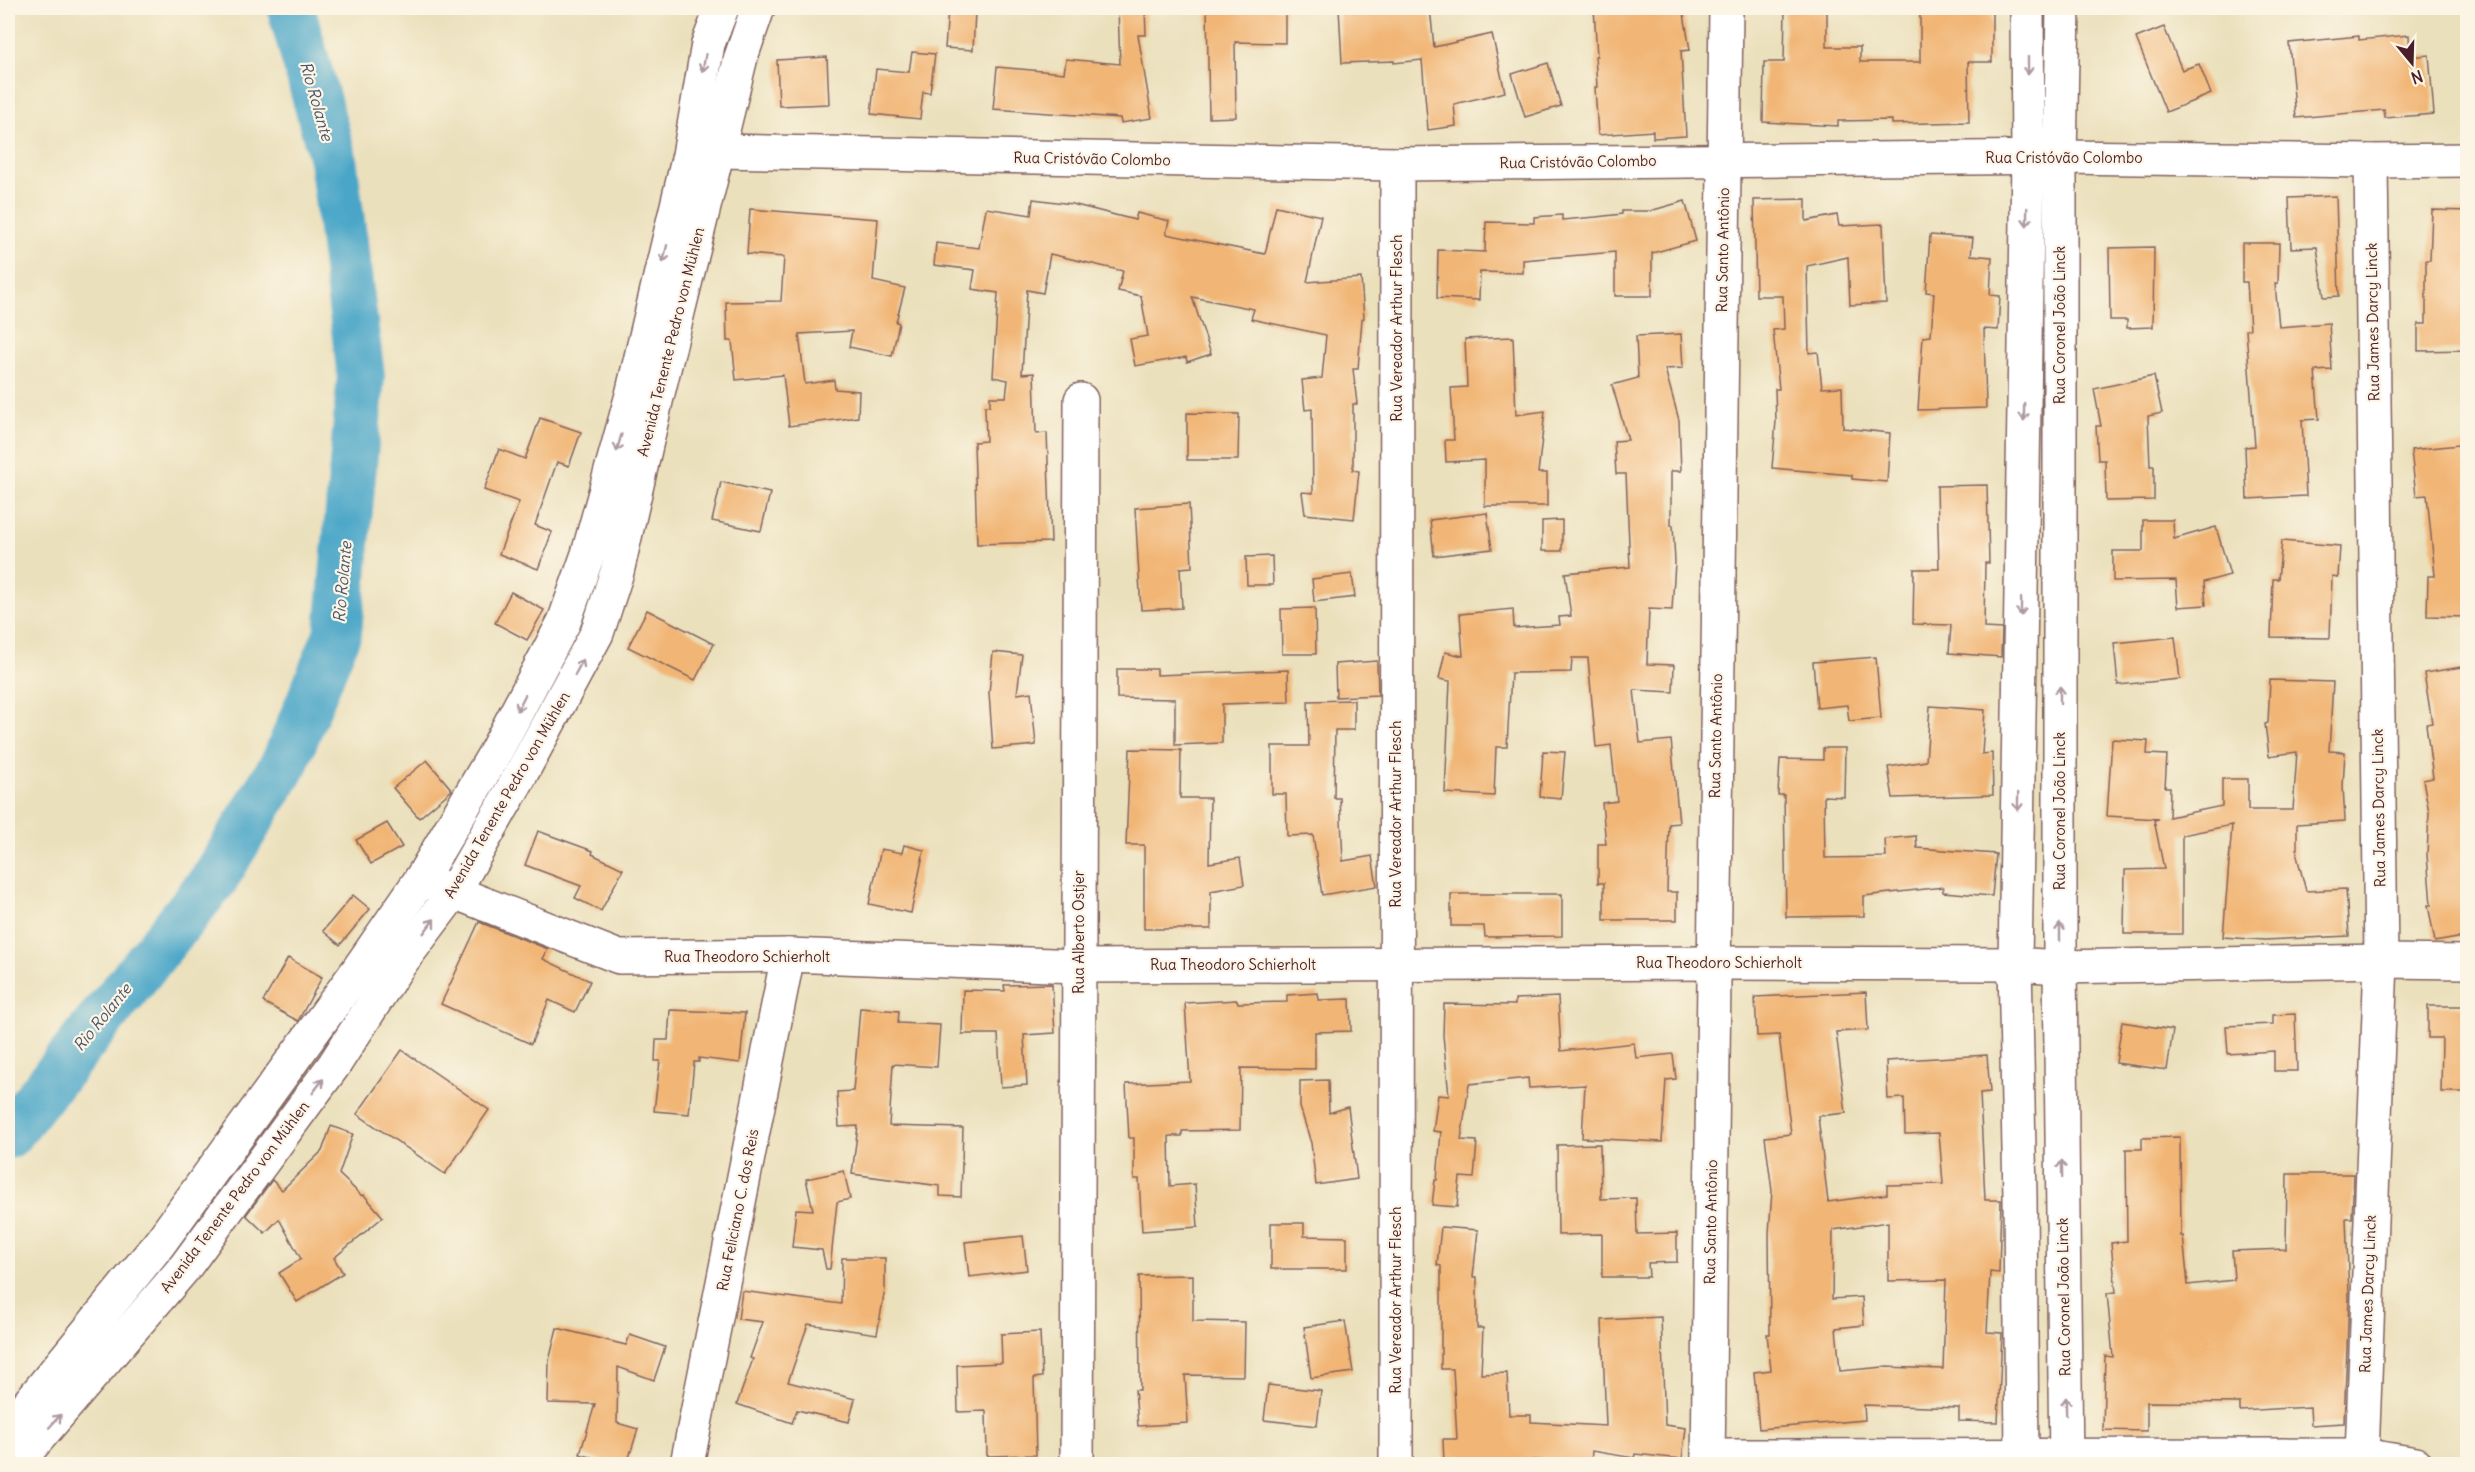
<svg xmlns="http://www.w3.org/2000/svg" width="2475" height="1472" viewBox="0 0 2475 1472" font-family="Delius,sans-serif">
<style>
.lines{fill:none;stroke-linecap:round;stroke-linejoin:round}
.river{stroke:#49a6c8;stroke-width:48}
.building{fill:#f1b575;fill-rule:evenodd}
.minor-casing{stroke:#82635e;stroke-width:36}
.major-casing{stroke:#82635e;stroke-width:36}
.minor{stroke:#fff;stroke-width:33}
.major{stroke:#fff;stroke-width:33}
.oneway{stroke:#ae9aa0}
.labels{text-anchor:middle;stroke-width:4.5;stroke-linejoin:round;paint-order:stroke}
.street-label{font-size:15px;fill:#4a1f2b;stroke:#fcf5e5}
.water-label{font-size:16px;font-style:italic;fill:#4a556a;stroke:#fcf5e5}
</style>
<rect width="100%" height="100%" fill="#fcf5e5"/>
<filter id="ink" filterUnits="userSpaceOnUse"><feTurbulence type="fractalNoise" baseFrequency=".0167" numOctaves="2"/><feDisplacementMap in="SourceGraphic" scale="12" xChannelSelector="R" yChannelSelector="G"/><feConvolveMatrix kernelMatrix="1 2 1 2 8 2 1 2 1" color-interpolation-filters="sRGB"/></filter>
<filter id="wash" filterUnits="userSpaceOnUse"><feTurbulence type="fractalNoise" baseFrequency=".008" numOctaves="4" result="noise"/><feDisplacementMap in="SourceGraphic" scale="24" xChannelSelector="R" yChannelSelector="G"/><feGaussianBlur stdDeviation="1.35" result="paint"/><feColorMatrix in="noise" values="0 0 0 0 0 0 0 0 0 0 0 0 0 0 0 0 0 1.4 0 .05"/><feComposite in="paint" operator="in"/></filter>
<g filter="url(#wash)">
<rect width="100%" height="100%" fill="#ebe0bc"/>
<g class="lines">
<path class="river" d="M8,1135L215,878L285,762L338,632L361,376L333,159L291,8"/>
</g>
<g id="blocks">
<g class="building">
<path d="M1118,8H1145L1146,35H1138L1152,118L1121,123L1120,118L993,109L997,67L1064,73L1066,59L1120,64Z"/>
<path d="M1207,8H1285V43L1235,42L1236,117L1209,118Z"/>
<path d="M1339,8H1430L1434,47L1492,34L1505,92L1454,104L1456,126L1428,130L1422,60L1394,63V61L1342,63Z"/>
<path d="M1594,8H1683L1690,50L1681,51L1686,136L1653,138V131L1598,135L1595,87H1597L1595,56H1597Z"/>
<path d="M1785,8H1827V47H1860V62H1920V8H1992V62H1968L1969,122L1892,124V120L1838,121V126L1763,122L1764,62H1784Z"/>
<path d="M948,10L975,12L973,50L945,48Z"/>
<path d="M2164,27L2182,70L2199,64L2211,94L2166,112L2136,38Z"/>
<path d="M2409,35L2410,57L2429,55L2434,114L2385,118L2384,110L2296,118L2289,43L2359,36V40Z"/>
<path d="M912,52L935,54L930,93L923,92L920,119L871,114L876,69L909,72Z"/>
<path d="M827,57L829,104L779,106L777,60Z"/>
<path d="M1548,63L1561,106L1525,117L1512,74Z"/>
<path d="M2336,196L2339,296L2324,297L2317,247L2291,248L2289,198Z"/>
<path d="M1033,199L1072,204L1135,220L1137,213L1169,221L1166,234L1265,254L1276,206L1321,216L1307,282L1361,278L1364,318L1362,319L1358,369H1353L1357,404H1353V470L1359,471L1354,519L1305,514L1302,492L1313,493L1312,409L1305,410L1302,380L1322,378L1326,335L1251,319L1254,309L1192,297L1211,354L1187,362L1186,357L1135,366L1130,339L1148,336L1141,296L1118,291L1123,271L1050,254L1043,293L1027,290L1022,374L1034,373L1036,434L1047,433L1051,542L977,544L974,442L986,441L985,406H990V397H1006L1008,380L993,377L998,293L972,289L975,270L934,265L936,243L979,248L986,208L1031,215Z"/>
<path d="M1806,199V221L1837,215L1839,226L1883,224L1886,303L1850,305L1848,257L1807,266L1809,353L1818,352L1822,388L1842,387L1843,428L1890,433L1887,482L1852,479V475L1772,468L1776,421L1775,389H1779L1773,330L1784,329L1783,296H1756L1754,200Z"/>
<path d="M1685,201L1696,241L1652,253V296H1615V252L1523,260V273L1480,272L1479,300L1437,298L1438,250L1485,252L1486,222L1534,223V217L1562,215V220L1596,217L1622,214V211H1650Z"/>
<path d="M750,209L878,219L873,281L905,288L896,322L899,323L892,356L849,347L852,331L799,334L805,384L834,380L835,389L859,391L858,417L789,426L783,375L736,380L732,341H727L726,302L781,301L784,257L747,254Z"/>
<path d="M2432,210L2468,211V350L2418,351V324H2426V260H2430Z"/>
<path d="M1930,235L1973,238L1971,255L1992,257L1990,295L2000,296L1998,330L1984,329L1986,408L1918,410L1923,337L1931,336L1934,293L1926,292Z"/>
<path d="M2242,243H2279L2278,283H2275L2279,327L2329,323L2332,370L2315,371L2319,419L2302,420L2306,496L2247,499L2245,447L2255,446L2246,330L2250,329L2247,282H2242Z"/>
<path d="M2154,247L2153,327L2127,328V320H2110L2109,248Z"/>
<path d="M1681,334L1683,368L1665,369L1679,420L1681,471H1671V525H1673L1675,562L1672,610L1649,609L1647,664L1674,665L1673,692L1634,690L1640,743L1671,740L1679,823L1669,824L1667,892H1677V920H1604V883H1598V844H1606L1602,803L1617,801L1611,745L1596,747L1588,658H1572L1571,672L1511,673L1507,747H1496L1494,796L1445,793L1450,681L1439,679L1445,652L1463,656L1460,614L1513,609L1514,628L1560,625L1559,617L1571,616L1565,573L1630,567L1626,474H1616L1614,441L1628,440L1612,385L1638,378L1636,336Z"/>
<path d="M1513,337L1516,415L1545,411L1538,473H1547V506H1485V460L1446,462L1445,440H1454L1451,388L1467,387L1465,339Z"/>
<path d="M2154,376L2162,413L2148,416L2150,466H2154V500L2106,501L2105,460H2098L2096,426H2101L2094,389Z"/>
<path d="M1187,413L1239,414L1238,460H1187Z"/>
<path d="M540,418L581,432L569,466L557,462L535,525L552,532L538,569L499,554L519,502L484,490L499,449L525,459Z"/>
<path d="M2468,444V617L2427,616L2428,576H2435L2427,495L2416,496L2411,450Z"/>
<path d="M721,482L770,493L761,531L712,521Z"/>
<path d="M1987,485L1989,563H1985L1984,628L2002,629L2001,657L1949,653L1951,625L1913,624L1914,569H1939L1937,486Z"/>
<path d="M1189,504L1192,567L1180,568L1182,608L1141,610L1135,508Z"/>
<path d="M1487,513L1492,549L1434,556L1430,520Z"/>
<path d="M1562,520V551H1542V521Z"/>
<path d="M2143,520H2173L2174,539L2216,527L2230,575L2204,582L2206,605L2178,607L2176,580L2113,581V551H2143Z"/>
<path d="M2282,541L2340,546L2338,577L2332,576L2330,638L2271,637L2273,579H2278Z"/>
<path d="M1272,556L1273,585H1247L1246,557Z"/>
<path d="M1352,574L1355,597L1314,602L1312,579Z"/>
<path d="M511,592L544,610L527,640L495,623Z"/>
<path d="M1315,608L1316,654H1282L1281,609Z"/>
<path d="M647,610L714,644L695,680L628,647Z"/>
<path d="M2175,637L2180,679L2118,685L2114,643Z"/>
<path d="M993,652L1022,655L1017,694L1031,692L1036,745L993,749L989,693Z"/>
<path d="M1876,657L1881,718L1849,721L1847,705L1817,708L1813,662Z"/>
<path d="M1377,661L1378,695L1336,697L1335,664Z"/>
<path d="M2468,666V936L2435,942L2428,905H2431L2427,855L2429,812L2423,780L2433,778L2426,724L2432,723L2424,673Z"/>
<path d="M1117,669H1157V675L1288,670L1289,702L1222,704V743L1175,745V699L1117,698Z"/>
<path d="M2270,680L2333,682L2329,751L2345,752L2343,786L2345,821L2297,824V856L2306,891L2346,889L2349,936L2265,940L2223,937L2232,825L2182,835V934H2124L2125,870L2164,869L2154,820L2159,819L2107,816L2112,739L2148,741L2147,754L2167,755L2165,787H2170L2169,817L2222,806V779H2248V810H2293L2297,752L2269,756L2265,724L2268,723Z"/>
<path d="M1354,700V730H1335L1334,798H1340L1343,861L1372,856L1377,886L1322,895L1313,835L1287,836L1286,794H1272V746H1309L1308,701Z"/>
<path d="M1930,706L1985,710L1982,754L1992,753L1993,795L1893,798L1888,767L1926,761Z"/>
<path d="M1823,748H1845L1844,797L1824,796L1825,858L1886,857L1885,839L1916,836L1917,848L1996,854L1992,896L1943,892V887L1864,896V916L1786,917L1784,795H1778L1780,759L1823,760Z"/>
<path d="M1130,749L1181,750L1180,798H1210L1209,863L1240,858L1244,885L1211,891V929H1144V845H1126Z"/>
<path d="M1543,751L1565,752L1561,799L1540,797Z"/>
<path d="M427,760L452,790L419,818L393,788Z"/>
<path d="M387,823L402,847L371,864L356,840Z"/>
<path d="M538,831L593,851L592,854L623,869L601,911L575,898L581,886L525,865Z"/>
<path d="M904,845L924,850L911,913L869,904L881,849L902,853Z"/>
<path d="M1451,894H1562V936L1485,937L1484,926H1451Z"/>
<path d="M353,895L370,909L340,945L323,931Z"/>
<path d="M479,922L548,949L543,959L590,981L575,1012L549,1000L531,1044L441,1004Z"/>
<path d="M288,958L322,977L298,1021L263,1002Z"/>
<path d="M1052,984L1055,1033L1024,1035L1027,1085L1001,1087L998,1034H962L963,990L1005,991L1004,985Z"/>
<path d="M1866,992L1868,1030L1836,1032L1846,1113L1818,1116L1828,1202L1887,1194V1185L1943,1184L1939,1133L1905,1134L1904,1098L1888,1099L1886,1061L1987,1055L1990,1092L1980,1093L1985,1200H2001L1999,1273L1990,1272L1987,1332L2002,1333L1998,1422L1959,1421V1408L1864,1405L1865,1420L1759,1429L1754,1372L1771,1370L1767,1334H1770L1769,1233L1772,1191L1765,1137L1791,1134L1779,1035L1757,1036L1755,997ZM1888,1222V1281L1946,1280L1943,1369L1884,1367L1840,1371L1836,1328L1864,1325L1862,1297L1832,1299L1833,1230Z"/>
<path d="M1318,993L1319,1000L1350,999L1351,1031L1315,1032V1069L1241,1068L1240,1130L1182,1131V1136H1169L1170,1186L1195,1184L1198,1227L1142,1231L1139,1179H1134V1138H1129L1126,1084L1190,1081L1185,1003L1237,1000L1238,1003L1287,1002V995Z"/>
<path d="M1558,997L1561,1051L1634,1043L1636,1058L1673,1054L1676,1079L1666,1080L1662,1142L1582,1138L1585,1085L1529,1088L1528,1078L1469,1084L1461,1140L1477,1141L1474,1178L1460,1177L1457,1207L1432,1205L1435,1180H1437L1441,1132L1433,1131L1438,1095L1449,1096L1443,1035L1444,1004L1515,1005V999Z"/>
<path d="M2428,1006H2468V1092H2441L2442,1038H2428Z"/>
<path d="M860,1008L899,1011L898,1023L940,1025L937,1067L893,1064L889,1126L963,1128L961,1197L940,1196V1186L852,1174L858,1126L839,1127L837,1092L853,1091Z"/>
<path d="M670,1010L745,1013L740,1063L699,1058V1062H694L689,1114L654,1111L660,1061H655L656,1040H668Z"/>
<path d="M2295,1014L2297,1071H2274V1051L2228,1054L2226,1026L2273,1024V1015Z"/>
<path d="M2122,1022L2173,1030L2167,1070L2116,1063Z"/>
<path d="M402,1050L489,1110L445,1174L357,1114Z"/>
<path d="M1328,1080L1329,1113L1348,1107L1357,1179L1316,1185L1311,1143L1300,1107V1081Z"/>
<path d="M331,1126L353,1134L339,1174L362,1196L364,1195L383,1217L334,1258L343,1273L297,1302L279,1273L301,1259L279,1219L265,1233L246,1215L272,1180L282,1190L322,1151Z"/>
<path d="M2180,1137L2181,1236H2183L2188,1285L2234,1280L2232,1251L2286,1249L2287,1174H2354L2352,1218H2346L2349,1296L2344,1423L2311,1425L2310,1407L2240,1411V1403L2147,1402V1431L2103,1430L2105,1356L2113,1357L2107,1293L2116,1292L2111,1243L2127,1241L2126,1149H2142V1138Z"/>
<path d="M1600,1144L1601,1199L1636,1198L1637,1234L1677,1233V1262L1648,1263L1649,1277H1602V1234L1558,1235L1557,1145Z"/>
<path d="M844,1171L850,1199L837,1202L830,1269H826L822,1250L792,1247L796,1209L813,1210L806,1179Z"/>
<path d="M1271,1223H1304V1236L1347,1237V1269H1271Z"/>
<path d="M1441,1227L1478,1230L1473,1277H1477V1328H1483L1481,1374L1507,1373L1509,1415H1531V1422L1606,1426L1602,1320L1661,1317L1665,1425L1686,1428L1682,1459L1635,1454L1634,1458L1592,1451L1591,1464L1532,1460V1464H1444L1443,1439H1457L1453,1369H1441V1266L1437,1265Z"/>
<path d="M1023,1236L1027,1270L969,1277L965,1242Z"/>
<path d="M842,1258H885V1290L877,1334L808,1324L788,1382L855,1399L849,1422L797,1410L792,1423L737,1404L753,1359L750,1358L763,1322L738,1319L742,1291L841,1304Z"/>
<path d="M1193,1275V1321L1245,1322L1244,1376L1185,1375L1188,1423L1138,1426L1135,1390H1140L1139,1276Z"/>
<path d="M1345,1321L1353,1372L1311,1378L1304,1327Z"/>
<path d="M557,1328L626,1345L630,1335L665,1347L654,1380L618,1367L617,1423L638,1429L627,1464H615L580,1454L595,1404L548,1403L549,1361Z"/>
<path d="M1040,1332L1042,1377L1034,1378L1036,1455L987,1456L986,1411L958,1412L957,1365L1002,1363L1001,1334Z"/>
<path d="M1268,1385L1321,1391L1317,1426L1264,1420Z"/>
</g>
</g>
</g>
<g filter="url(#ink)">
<use href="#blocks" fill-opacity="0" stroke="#82635e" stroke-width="1.5"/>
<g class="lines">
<defs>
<g id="minor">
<path d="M691,155L719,151L1397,164L2060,157L2371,161L2468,160"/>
<path d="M421,879L619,957L788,955L1078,966L1713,963L2015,964L2060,967L2381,961L2468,962"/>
<path d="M2362,1455L2381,961L2371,161"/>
<path d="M1708,1456L2362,1455L2416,1464"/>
<path d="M687,1464L788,955"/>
<path d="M1077,1464L1081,400"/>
<path d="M1396,1464L1397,164"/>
<path d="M1708,1464L1726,8"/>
</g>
<g id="major">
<path d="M2063,8L2060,157V967L2066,1464"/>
<path d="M8,1429L159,1244L358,970L421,879L495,753L564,622L588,554L632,395L689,155L708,44L722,8"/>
<path d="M16,1464L185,1267L334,1065L396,969L453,893L519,778L597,633L617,572L657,397L741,57L758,8"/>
<path d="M2022,1464L2020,1196L2015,964L2028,159L2027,8"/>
</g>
</defs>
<use href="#minor" class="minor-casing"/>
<use href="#major" class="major-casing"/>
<use href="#minor" class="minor"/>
<use href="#major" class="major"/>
</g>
<defs><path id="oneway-shaft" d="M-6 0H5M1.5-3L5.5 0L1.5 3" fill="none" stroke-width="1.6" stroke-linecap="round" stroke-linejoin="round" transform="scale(1.5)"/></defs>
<g class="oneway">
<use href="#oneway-shaft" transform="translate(704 63) rotate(100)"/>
<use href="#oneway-shaft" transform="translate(2028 66) rotate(90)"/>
<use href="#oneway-shaft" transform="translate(2027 217) rotate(91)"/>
<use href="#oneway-shaft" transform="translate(665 254) rotate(103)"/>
<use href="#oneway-shaft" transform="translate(2024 412) rotate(91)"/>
<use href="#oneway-shaft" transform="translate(619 443) rotate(106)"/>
<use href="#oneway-shaft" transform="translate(2021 607) rotate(91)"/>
<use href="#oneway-shaft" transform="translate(579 667) rotate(-62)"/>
<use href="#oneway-shaft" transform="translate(2060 695) rotate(-90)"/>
<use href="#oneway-shaft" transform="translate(521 703) rotate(117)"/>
<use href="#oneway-shaft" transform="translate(2018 802) rotate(91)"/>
<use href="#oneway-shaft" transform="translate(429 926) rotate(-53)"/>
<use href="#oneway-shaft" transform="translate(2060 932) rotate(-90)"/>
<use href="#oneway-shaft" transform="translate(318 1086) rotate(-53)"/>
<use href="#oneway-shaft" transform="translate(2062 1169) rotate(-91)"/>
<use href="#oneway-shaft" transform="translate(2066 1406) rotate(-91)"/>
<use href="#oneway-shaft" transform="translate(55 1421) rotate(-48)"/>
</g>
</g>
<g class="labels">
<g class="street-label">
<text x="2064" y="163">Rua Cristóvão Colombo</text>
<text transform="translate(1092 159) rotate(1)" y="5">Rua Cristóvão Colombo</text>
<text transform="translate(1578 162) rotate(-1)" y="5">Rua Cristóvão Colombo</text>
<text transform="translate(1723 250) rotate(-89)" y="5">Rua Santo Antônio</text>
<text transform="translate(2373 322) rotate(-91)" y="5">Rua James Darcy Linck</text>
<text transform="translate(2060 325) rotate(-90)" y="5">Rua Coronel João Linck</text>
<text transform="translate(1397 328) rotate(-90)" y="5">Rua Vereador Arthur Flesch</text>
<text transform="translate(671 342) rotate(-76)" y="5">Avenida Tenente Pedro von Mühlen</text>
<text transform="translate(1716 736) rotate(-89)" y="5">Rua Santo Antônio</text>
<text transform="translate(507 795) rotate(-60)" y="5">Avenida Tenente Pedro von Mühlen</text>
<text transform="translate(2379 808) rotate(-91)" y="5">Rua James Darcy Linck</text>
<text transform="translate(2060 811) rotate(-90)" y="5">Rua Coronel João Linck</text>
<text transform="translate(1396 814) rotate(-90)" y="5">Rua Vereador Arthur Flesch</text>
<text transform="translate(1079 932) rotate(-90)" y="5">Rua Alberto Ostjer</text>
<text x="747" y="962">Rua Theodoro Schierholt</text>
<text x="1719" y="968">Rua Theodoro Schierholt</text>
<text x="1233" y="970">Rua Theodoro Schierholt</text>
<text transform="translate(235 1197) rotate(-53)" y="5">Avenida Tenente Pedro von Mühlen</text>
<text transform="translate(738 1210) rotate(-79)" y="5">Rua Feliciano C. dos Reis</text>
<text transform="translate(1711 1222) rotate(-89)" y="5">Rua Santo Antônio</text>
<text transform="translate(2368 1294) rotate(-88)" y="5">Rua James Darcy Linck</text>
<text transform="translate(2064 1297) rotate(-91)" y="5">Rua Coronel João Linck</text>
<text transform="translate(1396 1300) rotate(-90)" y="5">Rua Vereador Arthur Flesch</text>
</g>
<g class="water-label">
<text transform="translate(317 101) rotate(74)" y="6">Rio Rolante</text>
<text transform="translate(342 582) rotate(-85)" y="6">Rio Rolante</text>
<text transform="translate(102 1017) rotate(-51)" y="6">Rio Rolante</text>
</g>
</g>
<rect width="2475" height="1472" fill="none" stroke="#fcf5e5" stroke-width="30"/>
<g transform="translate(2412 63) rotate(161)" stroke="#fcf5e5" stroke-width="4.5" paint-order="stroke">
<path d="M0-4.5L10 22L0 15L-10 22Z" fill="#4a1f2b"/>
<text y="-9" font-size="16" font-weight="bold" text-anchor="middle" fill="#4a1f2b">N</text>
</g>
</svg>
